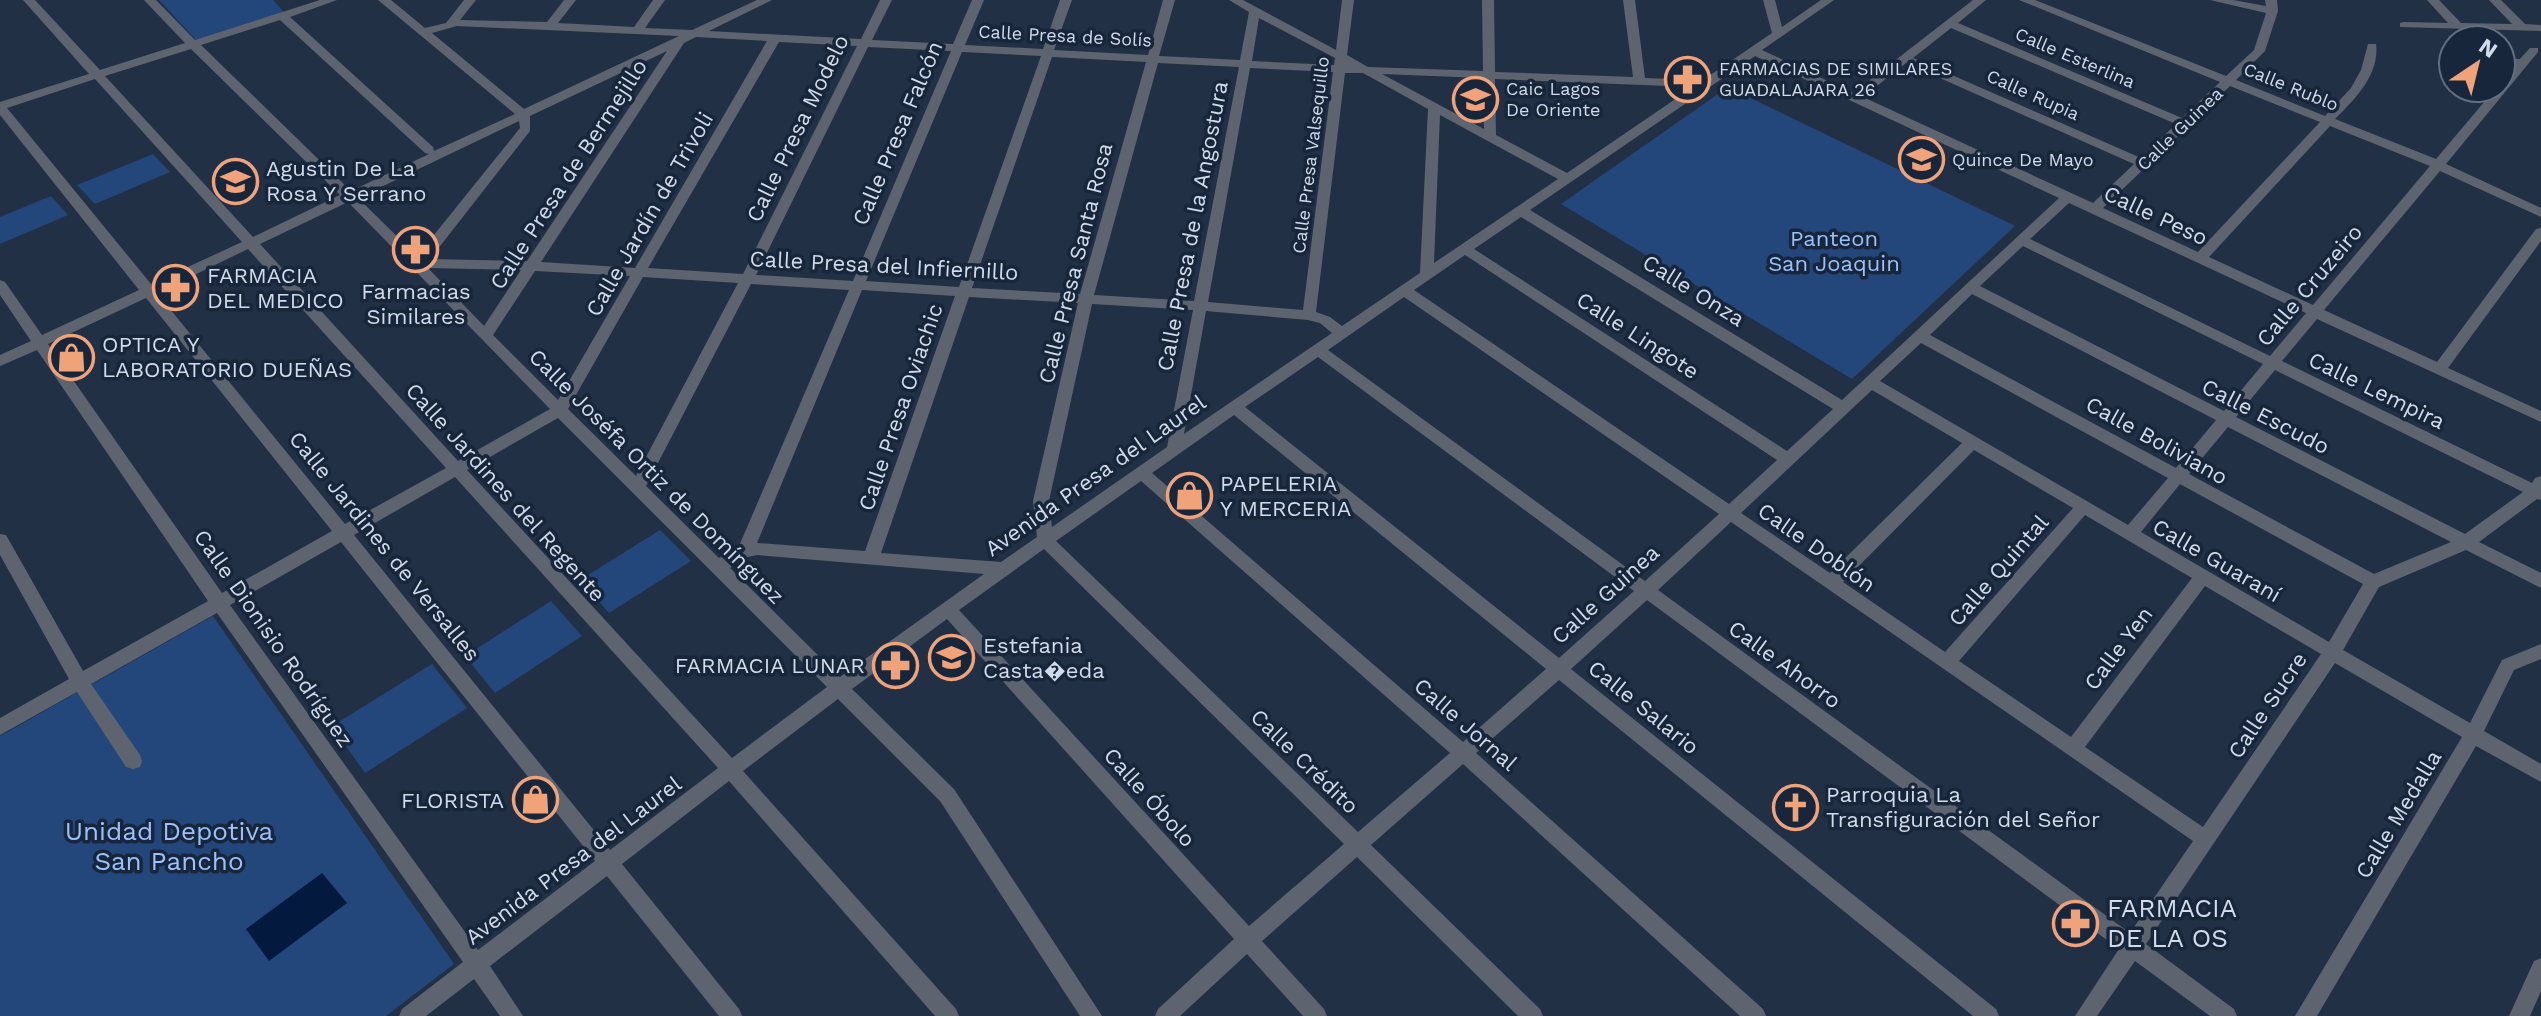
<svg xmlns="http://www.w3.org/2000/svg" width="2541" height="1016" viewBox="0 0 2541 1016" font-family="'Work Sans',sans-serif">
<style>
.green{fill:#23467b}
.water{fill:#031a3e}
.lines{fill:none;stroke-linecap:round;stroke-linejoin:round}
.minor{fill:#5d6470;fill-rule:evenodd}
.labels{text-anchor:middle;stroke-width:7;stroke-linejoin:round;paint-order:stroke}
.far-street-label{font-size:18px;fill:#d2dbea;stroke:#18263b}
.far-poi-label{font-size:18px;fill:#d2dbea;stroke:#18263b;text-anchor:start}
.street-label{font-size:22px;fill:#d2dbea;stroke:#18263b}
.poi-label{font-size:22px;fill:#d2dbea;stroke:#18263b;text-anchor:start}
.park-label{font-size:22px;fill:#9ac1fb;stroke:#18263b}
.near-park-label{font-size:26px;fill:#9ac1fb;stroke:#18263b}
.near-poi-label{font-size:26px;fill:#d2dbea;stroke:#18263b;text-anchor:start}
</style>
<rect width="100%" height="100%" fill="#223046"/>
<g class="green">
<path d="M159,0H273L284,12L196,40Z"/>
<path d="M1728,87L2015,226L1852,379L1561,204Z"/>
<path d="M153,154L170,172L95,204L77,185Z"/>
<path d="M51,196L68,215L0,244V217Z"/>
<path d="M660,530L691,561L609,613L580,580Z"/>
<path d="M551,601L582,636L495,693L465,656Z"/>
<path d="M213,616L454,964L386,1016H0V736Z"/>
<path d="M432,664L467,708L365,773L332,726Z"/>
</g>
<path class="water" d="M322,873L347,903L269,961L246,929Z"/>
<g class="lines">
<g class="minor">
<path d="M23,0H35L100,70L185,43L144,0H156L195,40L320,0H337L290,17L433,147L434,151L515,114L378,0H391L425,28L446,23L464,0H476L460,20L547,22L564,0H576L558,23L634,27L653,0H665L645,28L692,30L757,0H772L709,31L861,39L880,0H892L872,40L953,44L972,0H984L965,45L1043,49L1060,0H1072L1054,50L1148,55L1163,0H1175L1159,56L1240,60L1249,12L1229,0H1243L1336,50L1342,0H1354L1347,55L1368,67L1483,71L1482,0H1494L1495,72L1633,77L1623,0H1635L1645,78L1703,80L1772,33L1763,0H1775L1782,27L1821,0H1834L1762,50L1853,93L1973,0H1986L1958,23L2182,118L2220,82L2019,0H2035L2226,76L2254,50L2266,13L2210,0H2233L2266,6L2265,0H2277L2278,11L2265,51L2236,80L2325,116L2351,88L2361,70L2368,44H2376C2380,74 2355,99 2335,119L2436,159L2496,88H2501V82L2514,66H2501V58L2520,59L2530,48H2538V52L2446,164L2541,208V217L2440,171L2324,310L2437,362L2536,229L2541,228V241L2448,368L2541,411V422L2317,319L2282,361L2532,483L2535,478L2541,476V500L2537,499L2479,542L2541,573V588L2466,550L2379,587L2343,650L2470,723L2502,660L2541,644V659L2514,670L2484,731L2541,764V782L2476,746L2317,1016H2295L2462,737L2335,663L2146,944L2234,1009L2237,1016H2210L2135,961L2097,1016H2075L2119,949L1647,600L1571,669L1996,1009L1999,1016H1973L1559,680L1476,753L1763,1009L1766,1016H1740L1463,764L1371,845L1540,1009L1543,1016H1518L1357,857L1262,941L1324,1009L1327,1016H1303L1247,954L1180,1016H1155L1158,1009L1234,939L947,619L852,689L954,789L1102,1016H1080L940,801L838,699L743,771L956,1009L959,1016H935L729,781L622,864L739,1009L742,1016H719L607,876L490,966L523,1016H500L474,979L426,1016H399L402,1009L463,962L217,613L91,684L140,755L142,761L140,767L133,769L126,767L77,692L0,735V718L69,679L0,555V534L6,535L83,671L208,601L37,350L0,366V355L31,341L0,295V280L5,282L42,335L139,290L0,115V102L89,74ZM1259,18L1335,58L1334,65L1252,61ZM280,20L425,153L429,154L351,191L201,45ZM457,26L679,36L524,109L432,33ZM1951,28L2176,124L2141,158L1913,58ZM696,37L767,41L635,268L541,262L684,43ZM779,42L857,46L743,274L648,268ZM868,47L951,51L853,281L756,275ZM191,49L340,195L253,237L105,76ZM667,51L527,261L430,259L530,131V116ZM962,52L1041,56L959,287L866,281ZM1755,56L2059,198L1842,400L1530,210ZM1052,57L1146,62L1080,294L972,288ZM1158,63L1239,67L1194,301L1094,295ZM1906,63L2134,164L2093,203L1863,97ZM1250,68L1333,72L1303,310L1208,302ZM1345,73H1363L1428,109L1420,273L1342,326L1330,317L1316,312ZM1382,74L1483,78L1484,129ZM95,79L242,242L151,284L7,108ZM1495,79L1693,87L1567,173L1496,135ZM2230,86L2320,122L2198,252L2103,208ZM1440,115L1558,179L1434,263ZM519,121L520,128L417,256L358,198ZM2330,126L2430,166L2313,305L2209,257ZM348,202L550,409L458,461L260,244ZM2069,203L2306,313L2270,356L2030,239ZM1521,217L1833,409L1787,451L1474,249ZM2023,246L2263,364L2224,411L1980,286ZM248,249L446,468L345,524L157,293ZM1465,255L1777,460L1729,504L1414,290ZM428,268L521,270L484,326ZM535,271L630,276L558,400L493,335ZM643,277L738,283L636,476L568,409ZM751,284L849,290L739,546L719,558L646,486ZM862,290L955,296L865,551L757,543ZM1972,294L2216,420L2176,468L1930,335ZM969,297L1078,303L1033,501L1037,537L1001,562L881,553ZM1404,297L1719,514L1645,581L1328,350ZM146,298L332,531L222,593L48,344ZM1092,304L1193,310L1167,447L1052,527L1049,501ZM1206,311L1308,320L1320,323L1332,333L1184,434ZM1921,343L2168,478L2128,525L1880,381ZM1318,357L1634,591L1559,658L1245,407ZM2275,370L2523,492L2465,534L2236,417ZM1872,390L1962,443L1830,573L1741,513ZM1234,415L1546,669L1463,742L1152,473ZM558,418L827,687L732,758L467,470ZM2228,427L2451,542L2374,574L2189,474ZM1974,450L2073,508L1945,652L1843,582ZM455,477L718,768L610,850L354,535ZM1141,481L1450,753L1358,832L1056,541ZM2180,484L2363,584L2329,642L2141,532ZM2085,515L2192,578L2071,737L1959,661ZM1731,522L2193,841L2130,933L1658,590ZM341,542L595,861L478,950L230,605ZM1044,549L1344,844L1249,926L959,610ZM757,555L984,574L840,677L730,568L743,558ZM2205,586L2321,654L2203,827L2085,747Z"/>
<path d="M2427,0H2439L2461,23L2512,24L2489,0H2501L2525,24L2541,25V31L2400,27V23L2404,22L2448,23Z"/>
<path d="M2452,57L2453,65L2448,63L2446,61Z"/>
<path d="M2541,958V991L2530,1016H2509L2534,961Z"/>
</g>
</g>
<defs>
<symbol id="pharmacy-ring" viewBox="-11 -11 22 22"><circle r="9.5" fill="#18263b" stroke="#f0a279" stroke-width="1.5"/><path d="M-2-6h4v4h4v4h-4v4h-4v-4h-4v-4h4Z" fill="#f0a279"/></symbol>
<symbol id="school-ring" viewBox="-11 -11 22 22"><circle r="9.5" fill="#18263b" stroke="#f0a279" stroke-width="1.5"/><path d="M0-5L7-2L0 1L-7-2ZM-4 1L0 2.5L4 1V4Q0 6-4 4Z" fill="#f0a279"/></symbol>
<symbol id="shop-ring" viewBox="-11 -11 22 22"><circle r="9.5" fill="#18263b" stroke="#f0a279" stroke-width="1.5"/><path d="M-5-2.5h2.3a2.7 3.5 0 0 1 5.4 0H5L5.5 6h-11ZM-1.5-2.5h3a1.5 2.3 0 0 0-3 0Z" fill="#f0a279"/></symbol>
<symbol id="church-ring" viewBox="-11 -11 22 22"><circle r="9.5" fill="#18263b" stroke="#f0a279" stroke-width="1.5"/><path d="M-1.2-6h2.4v3.5h3.3v2.4h-3.3V6h-2.4V-.1h-3.3v-2.4h3.3Z" fill="#f0a279"/></symbol>
</defs>
<g fill-rule="evenodd">
<use href="#pharmacy-ring" x="1662" y="54" width="51" height="51"/>
<use href="#school-ring" x="1450" y="74" width="51" height="51"/>
<use href="#school-ring" x="1896" y="134" width="51" height="51"/>
<use href="#school-ring" x="210" y="156" width="51" height="51"/>
<use href="#pharmacy-ring" x="390" y="224" width="51" height="51"/>
<use href="#pharmacy-ring" x="150" y="262" width="51" height="51"/>
<use href="#shop-ring" x="46" y="332" width="51" height="51"/>
<use href="#shop-ring" x="1164" y="470" width="51" height="51"/>
<use href="#school-ring" x="926" y="632" width="51" height="51"/>
<use href="#pharmacy-ring" x="870" y="640" width="51" height="51"/>
<use href="#shop-ring" x="510" y="774" width="51" height="51"/>
<use href="#church-ring" x="1770" y="782" width="51" height="51"/>
<use href="#pharmacy-ring" x="2050" y="898" width="51" height="51"/>
</g>
<g class="labels">
<g class="far-street-label">
<text transform="translate(1065 36) rotate(3)" y="6">Calle Presa de Solís</text>
<text transform="translate(2075 58) rotate(23)" y="6">Calle Esterlina</text>
<text transform="translate(2291 87) rotate(22)" y="6">Calle Rublo</text>
<text transform="translate(2033 95) rotate(24)" y="6">Calle Rupia</text>
<text transform="translate(2180 129) rotate(-44)" y="6">Calle Guinea</text>
<text transform="translate(1311 155) rotate(-83)" y="6">Calle Presa Valsequillo</text>
</g>
<g class="far-poi-label">
<text x="1719" y="75">FARMACIAS DE SIMILARES<tspan x="1719" dy="21">GUADALAJARA 26</tspan></text>
<text x="1506" y="95">Caic Lagos<tspan x="1506" dy="21">De Oriente</tspan></text>
<text x="1952" y="166">Quince De Mayo</text>
</g>
<g class="street-label">
<text transform="translate(797 128) rotate(-64)" y="8">Calle Presa Modelo</text>
<text transform="translate(897 133) rotate(-67)" y="8">Calle Presa Falcón</text>
<text transform="translate(568 174) rotate(-57)" y="8">Calle Presa de Bermejillo</text>
<text transform="translate(649 214) rotate(-60)" y="8">Calle Jardín de Trivoli</text>
<text transform="translate(2156 215) rotate(25)" y="8">Calle Peso</text>
<text transform="translate(1192 226) rotate(-79)" y="8">Calle Presa de la Angostura</text>
<text transform="translate(1075 263) rotate(-76)" y="8">Calle Presa Santa Rosa</text>
<text transform="translate(884 265) rotate(3)" y="8">Calle Presa del Infiernillo</text>
<text transform="translate(2309 285) rotate(-50)" y="8">Calle Cruzeiro</text>
<text transform="translate(1694 290) rotate(32)" y="8">Calle Onza</text>
<text transform="translate(1638 335) rotate(33)" y="8">Calle Lingote</text>
<text transform="translate(2377 390) rotate(26)" y="8">Calle Lempira</text>
<text transform="translate(900 407) rotate(-71)" y="8">Calle Presa Oviachic</text>
<text transform="translate(2266 416) rotate(27)" y="8">Calle Escudo</text>
<text transform="translate(2157 440) rotate(29)" y="8">Calle Boliviano</text>
<text transform="translate(1095 475) rotate(-35)" y="8">Avenida Presa del Laurel</text>
<text transform="translate(657 476) rotate(45)" y="8">Calle Joséfa Ortiz de Domínguez</text>
<text transform="translate(506 492) rotate(48)" y="8">Calle Jardines del Regente</text>
<text transform="translate(385 546) rotate(51)" y="8">Calle Jardines de Versalles</text>
<text transform="translate(1817 547) rotate(35)" y="8">Calle Doblón</text>
<text transform="translate(2217 560) rotate(30)" y="8">Calle Guaraní</text>
<text transform="translate(1998 570) rotate(-49)" y="8">Calle Quintal</text>
<text transform="translate(1605 594) rotate(-42)" y="8">Calle Guinea</text>
<text transform="translate(274 638) rotate(55)" y="8">Calle Dionisio Rodríguez</text>
<text transform="translate(2118 648) rotate(-53)" y="8">Calle Yen</text>
<text transform="translate(1785 664) rotate(36)" y="8">Calle Ahorro</text>
<text transform="translate(2267 705) rotate(-56)" y="8">Calle Sucre</text>
<text transform="translate(1644 707) rotate(39)" y="8">Calle Salario</text>
<text transform="translate(1466 724) rotate(41)" y="8">Calle Jornal</text>
<text transform="translate(1305 761) rotate(44)" y="8">Calle Crédito</text>
<text transform="translate(1150 797) rotate(48)" y="8">Calle Óbolo</text>
<text transform="translate(2398 814) rotate(-59)" y="8">Calle Medalla</text>
<text transform="translate(573 860) rotate(-37)" y="8">Avenida Presa del Laurel</text>
</g>
<g class="poi-label">
<text x="266" y="176">Agustin De La<tspan x="266" dy="25">Rosa Y Serrano</tspan></text>
<text x="207" y="283">FARMACIA<tspan x="207" dy="25">DEL MEDICO</tspan></text>
<text x="416" y="299" text-anchor="middle">Farmacias<tspan x="416" dy="25">Similares</tspan></text>
<text x="102" y="352">OPTICA Y<tspan x="102" dy="25">LABORATORIO DUEÑAS</tspan></text>
<text x="1220" y="491">PAPELERIA<tspan x="1220" dy="25">Y MERCERIA</tspan></text>
<text x="983" y="653">Estefania<tspan x="983" dy="25">Casta�eda</tspan></text>
<text x="865" y="673" text-anchor="end">FARMACIA LUNAR</text>
<text x="1826" y="802">Parroquia La<tspan x="1826" dy="25">Transfiguración del Señor</tspan></text>
<text x="504" y="808" text-anchor="end">FLORISTA</text>
</g>
<g class="park-label">
<text x="1834" y="246">Panteon<tspan x="1834" dy="25">San Joaquin</tspan></text>
</g>
<g class="near-park-label">
<text x="169" y="840">Unidad Depotiva<tspan x="169" dy="30">San Pancho</tspan></text>
</g>
<g class="near-poi-label">
<text x="2107" y="917">FARMACIA<tspan x="2107" dy="30">DE LA OS</tspan></text>
</g>
</g>
<g transform="translate(2477 64) rotate(35)"><circle r="38" fill="#18263b" stroke="#626e81" stroke-width="2"/>
<path d="M0-6L14 30L0 20L-14 30Z" fill="#f0a279"/>
<text y="-12" font-size="22" font-weight="bold" text-anchor="middle" fill="#d2dbea">N</text>
</g>
</svg>
